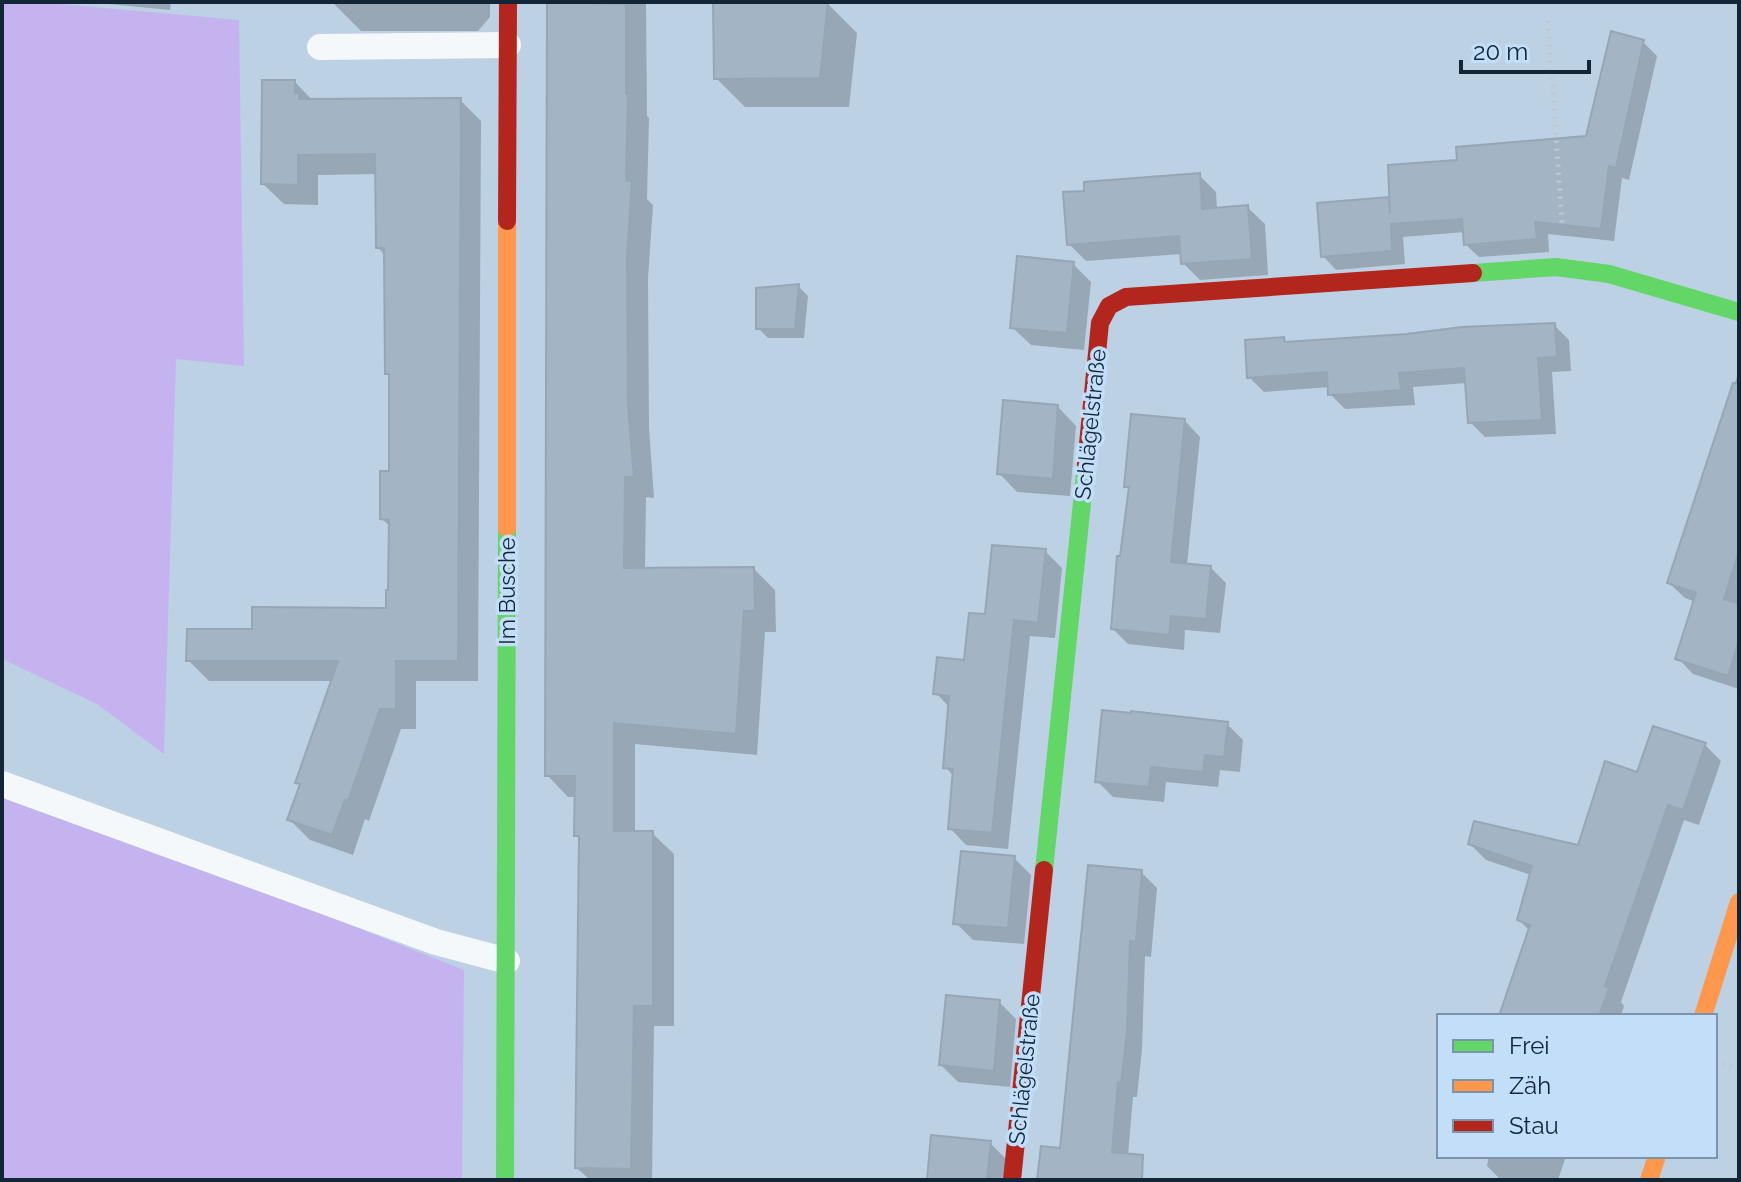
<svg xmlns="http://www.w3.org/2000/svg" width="1741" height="1182" viewBox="0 0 1741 1182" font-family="Raleway,sans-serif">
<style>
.green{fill:#c5b3ef}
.shadow{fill:#0003}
.building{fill:#a3b4c5;stroke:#95a6b7;stroke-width:2}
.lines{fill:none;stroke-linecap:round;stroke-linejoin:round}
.path{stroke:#c3c8cf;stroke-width:5;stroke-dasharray:2 6;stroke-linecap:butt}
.lane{stroke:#f5f8fb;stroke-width:26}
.fast{stroke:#63d668;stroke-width:18}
.slow{stroke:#ff974d;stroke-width:18}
.jam{stroke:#b3261e;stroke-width:18}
.labels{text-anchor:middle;stroke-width:7;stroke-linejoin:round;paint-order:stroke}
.street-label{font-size:22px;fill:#132637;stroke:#c2def9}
</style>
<rect width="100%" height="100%" fill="#bdd1e4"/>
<g class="green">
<path d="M2,2H39L239,20L244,366L176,359L164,754L97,704L2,659Z"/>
<path d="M2,787L464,970L462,1180H2Z"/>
</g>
<g class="shadow">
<path d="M88,2H171L170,10Z"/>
<path d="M332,2H490V17L478,31H361Z"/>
<path d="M548,2H646L647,116L649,118L647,199L653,205L648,279L649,428L654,498L646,497L645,570L754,569L775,590L776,632H765L757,755L635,744V833H652L674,854V1026H654L652,1180H590L577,1168L581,840L576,835L577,797H568L547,775Z"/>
<path d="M828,4L857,33L849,107H745L716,78Z"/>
<path d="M1643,42L1657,56L1629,180L1622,178L1614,241L1548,234L1549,252L1479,257L1465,244V232L1403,237L1405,264L1336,270L1323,256L1388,199L1391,202L1459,162L1587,138Z"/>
<path d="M295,82L313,101L460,100L481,121L478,681H416V729H401L369,821L365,819L353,855L310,840L290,820L301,786L297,782L333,681H209L188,660L254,631L388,610L391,527L382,519L391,473V377L387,373L386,256L378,248L377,174L318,175V205L284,204L263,184Z"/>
<path d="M1199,175L1216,192L1217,209L1247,207L1265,224L1268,275L1200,280L1183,263L1182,254L1086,261L1069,244Z"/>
<path d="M1073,264L1091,282L1084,350L1031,345L1012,327Z"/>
<path d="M798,286L808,296L804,338H768L758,328Z"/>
<path d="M1554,325L1569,340L1571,371L1552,372L1556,434L1485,437L1470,422L1467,383L1413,387L1415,405L1345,409L1330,394V387L1264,392L1249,377L1284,339L1288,344Z"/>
<path d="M1739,370V689L1693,674L1678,658L1696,602L1685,598L1669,583Z"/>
<path d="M1058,407L1076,426L1070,496L1017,492L999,473Z"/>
<path d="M1185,421L1200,437L1187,565L1210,567L1226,583L1220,633L1185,630L1184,650L1128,644L1113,629L1131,490L1126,486Z"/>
<path d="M1045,551L1062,568L1055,638L1030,636L1008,849L966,845L950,828L954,776L945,767L950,708L936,693L966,662Z"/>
<path d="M1227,724L1243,740L1240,772L1220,770L1218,787L1166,782L1164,802L1113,797L1097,781Z"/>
<path d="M1705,745L1721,761L1699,825L1684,820L1621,1002L1624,1006L1621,1016H1501L1530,931L1519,920L1531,875L1486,860L1470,844L1579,847L1639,774Z"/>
<path d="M1014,858L1031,875L1024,944L973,940L956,923Z"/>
<path d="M1141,872L1157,888L1151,957L1145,956L1142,1049L1137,1097H1133L1126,1179L1129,1180H1039L1062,1150Z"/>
<path d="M999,1002L1016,1019L1010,1087L958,1082L941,1065Z"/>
<path d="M990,1143L1006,1159L1004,1180H929Z"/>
<path d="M1489,1156H1566L1558,1180H1501L1487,1166Z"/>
</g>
<g class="building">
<path d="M547,2L626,4V94H628L626,177L627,181H632L627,257L628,406L634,477H625L624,568L754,567L755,611H744L736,734L614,723V831H653V1006H634L631,1169L575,1168L579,836H574L575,776H545Z"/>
<path d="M713,2H828L820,78L714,79Z"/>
<path d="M1611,31L1644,40L1616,168L1609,166L1601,229L1535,222L1537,239L1464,245L1462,219L1391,224L1392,251L1321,257L1317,203L1389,197L1390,213L1388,165L1457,160L1456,147L1586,136Z"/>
<path d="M262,80H295V93H299V99L461,98L458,661H396V709H380L348,801L345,800L332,835L287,820L300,784L295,783L338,661H186L187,629H252V607L386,608V590H388L389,520L380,519V471H389V374H385L384,248H376L375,154L298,155V185L261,184Z"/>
<path d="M1200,173L1202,209L1248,205L1252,259L1181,264L1179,236L1067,245L1063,192L1084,191V182Z"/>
<path d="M1017,256L1074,262L1067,333L1010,328Z"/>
<path d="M799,284L795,329H756V288Z"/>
<path d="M1555,323L1557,357L1538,358L1542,420L1468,423L1464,368L1399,373L1401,390L1350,394L1328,395L1327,372L1247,378L1245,340L1284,337L1285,342L1406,334L1462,327Z"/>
<path d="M1733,383L1739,384V551L1724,599L1739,604V640L1728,676L1675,659L1696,593L1667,583Z"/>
<path d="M1003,400L1058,405L1053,479L997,474Z"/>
<path d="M1131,414L1185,419L1171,562L1211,566L1206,619L1171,616L1169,635L1111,629L1117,556H1120L1129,487H1124Z"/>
<path d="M992,545L1046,549L1038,623L1014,620L992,833L948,829L953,769L943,768L949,696L933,694L937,657L964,660L969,613L985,614Z"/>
<path d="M1102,710L1131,713V711L1228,722L1224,757L1205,755L1203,772L1151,767L1149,787L1095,782Z"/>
<path d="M1653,726L1706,743L1683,810L1668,805L1605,986L1609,988L1599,1016H1499L1530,925L1517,920L1532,866L1468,844L1474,821L1578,845L1605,761L1637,772Z"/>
<path d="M961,851L1015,856L1008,928L953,924Z"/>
<path d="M1088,865L1142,870L1136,942L1130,941L1127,1032L1121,1083L1118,1082L1112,1152L1143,1155L1142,1180H1037L1041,1146L1060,1148Z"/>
<path d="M946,995L1000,1000L994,1071L939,1065Z"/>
<path d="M931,1135L991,1141L987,1180H927Z"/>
</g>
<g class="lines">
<g class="path">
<path d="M1548,21L1562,223"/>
<path d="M1715,1061L1739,1069"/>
</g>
<g class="lane">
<path d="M320,47L508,45"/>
<path d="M2,784L436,942L507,961"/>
</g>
<g class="fast">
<path d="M1473,273L1556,267L1609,274L1739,312"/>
<path d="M1044,870L1086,464"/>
<path d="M505,1180L507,528"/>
</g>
<g class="slow">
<path d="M507,528V221"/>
<path d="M1703,1016L1739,902"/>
<path d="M1649,1180L1657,1156"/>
</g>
<g class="jam">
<path d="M507,221L508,2"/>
<path d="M1086,464L1100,323L1109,306L1126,297L1473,273"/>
<path d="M1012,1180L1044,870"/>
</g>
</g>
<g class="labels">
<g class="street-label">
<text transform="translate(1090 424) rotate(-84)" y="8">Schlägelstraße</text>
<text transform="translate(507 591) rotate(-90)" y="8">Im Busche</text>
<text transform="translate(1024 1069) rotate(-84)" y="8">Schlägelstraße</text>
</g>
</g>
<rect width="1741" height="1182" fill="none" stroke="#132637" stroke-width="8"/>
<rect x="1437" y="1014" width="280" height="144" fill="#c2def9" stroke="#7c94ab" stroke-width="2"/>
<rect x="1453" y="1040" width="40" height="12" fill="#63d668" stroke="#7c94ab" stroke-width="2"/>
<text x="1509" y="1054" font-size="24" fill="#132637">Frei</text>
<rect x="1453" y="1080" width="40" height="12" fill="#ff974d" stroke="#7c94ab" stroke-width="2"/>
<text x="1509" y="1094" font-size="24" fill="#132637">Zäh</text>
<rect x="1453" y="1120" width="40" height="12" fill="#b3261e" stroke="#7c94ab" stroke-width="2"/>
<text x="1509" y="1134" font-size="24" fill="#132637">Stau</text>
<path d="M1461 60v12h128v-12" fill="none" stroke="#132637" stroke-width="4"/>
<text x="1473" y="60" font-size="24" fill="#132637" stroke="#c2def9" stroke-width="6" paint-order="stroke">20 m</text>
</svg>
